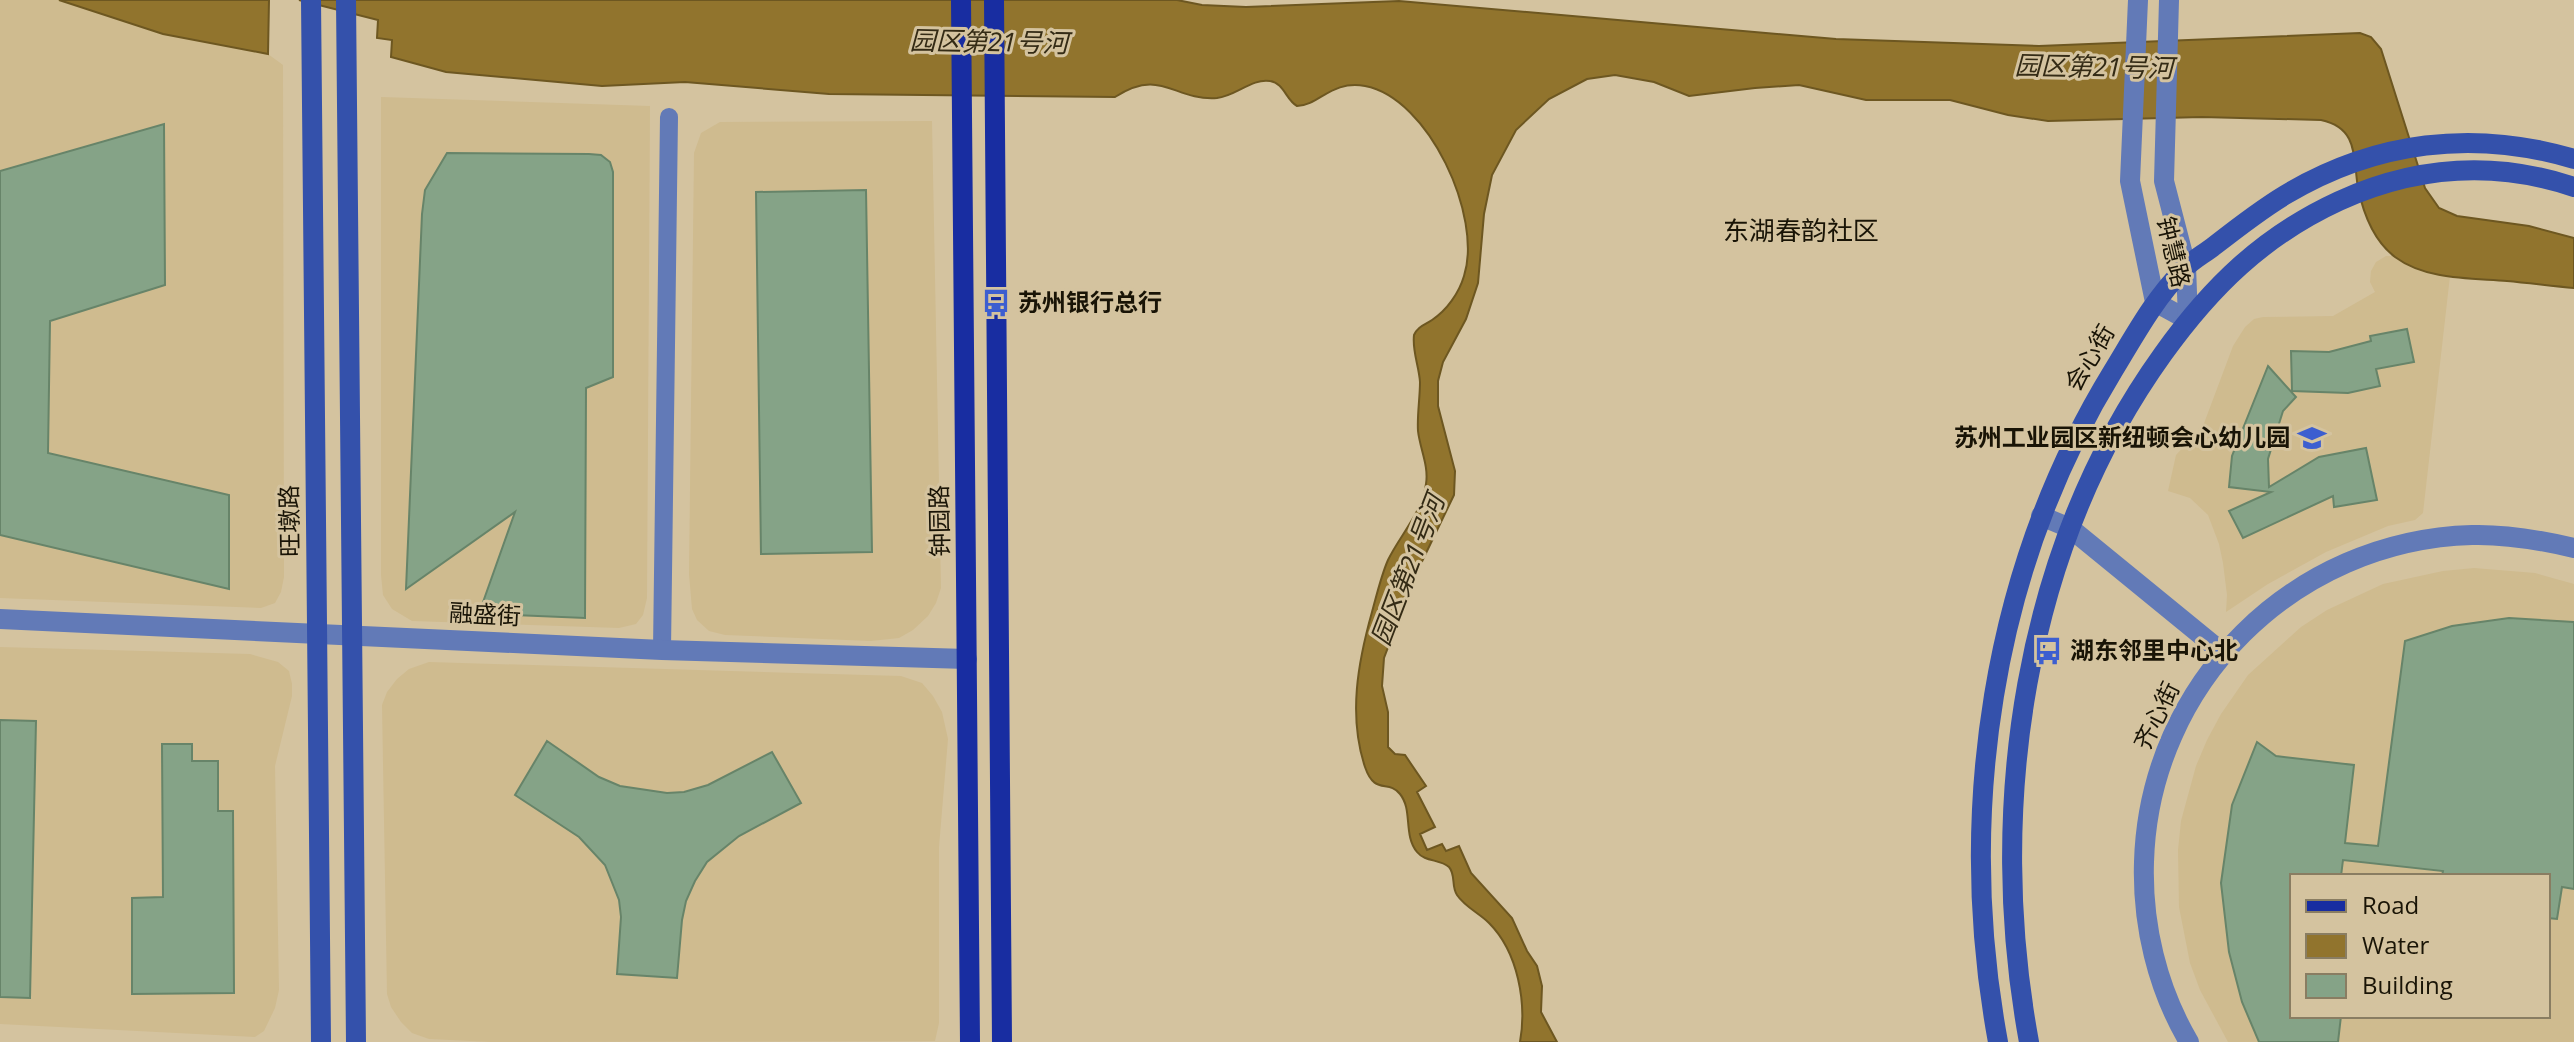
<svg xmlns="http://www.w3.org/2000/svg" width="2574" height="1042" viewBox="0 0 2574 1042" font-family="'Open Sans','Noto Sans SC',sans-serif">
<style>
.built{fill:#cfbb8f;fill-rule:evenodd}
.water{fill:#91742d;stroke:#6d5721;stroke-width:2}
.building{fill:#85a387;stroke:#678469;stroke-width:2}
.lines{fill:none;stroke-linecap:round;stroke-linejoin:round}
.minor{stroke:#627ab7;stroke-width:18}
.tertiary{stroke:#627ab7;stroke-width:20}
.secondary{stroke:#3451ab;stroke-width:20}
.primary{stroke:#182da1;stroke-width:20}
.labels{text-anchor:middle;stroke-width:6;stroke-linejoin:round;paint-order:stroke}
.street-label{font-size:24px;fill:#191406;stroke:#d4c39f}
.poi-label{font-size:24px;font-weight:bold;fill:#191406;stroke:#d4c39f;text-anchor:start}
.water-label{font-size:26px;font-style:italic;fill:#342b15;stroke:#d4c39f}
.neighbourhood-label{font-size:26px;fill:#191406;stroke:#d4c39f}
</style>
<rect width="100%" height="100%" fill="#d4c39f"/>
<g class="built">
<path d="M0,0H59L163,34L268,54L283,65L284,577L281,592L275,603L261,608L0,598Z"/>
<path d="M381,97L650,106L647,598L643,615L636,624L619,628L412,621L392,609L383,595L381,575Z"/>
<path d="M932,121L941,588L936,603L928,616L913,630L899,638L871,641L725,635L709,631L697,620L692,609L689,574L694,153L701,133L720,122Z"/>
<path d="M2386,256H2394L2412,266L2450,276L2423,513L2415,520L2388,526L2326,552L2268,584L2226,612L2227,595L2223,563L2219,544L2208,515L2190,498L2168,491L2176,455L2203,426L2233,346L2245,327L2254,319L2263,317L2333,316L2375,292L2370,282L2371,271L2376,262Z"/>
<path d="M2474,568L2535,573L2574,584V1042H2228L2200,990L2190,963L2179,907L2178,850L2181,821L2196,766L2207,740L2221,714L2248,675L2301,627L2327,610L2383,584L2443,571ZM2292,876H2548V1016H2292Z"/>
<path d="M0,647L250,654L278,662L289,671L292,684V696L275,766L279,990L275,1008L264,1031L255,1037L0,1024Z"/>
<path d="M429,662L901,676L922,683L933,696L942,712L948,739L939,847V1023L935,1041L492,1042L429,1039L412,1033L401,1022L391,1007L387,994L382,705L387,692L397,679L409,669Z"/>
</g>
<g class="water">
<path d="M59,0H269L268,54L163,34Z"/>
<path d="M299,0H1177L1202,5L1246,7L1399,1L1836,39L2039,46L2360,33L2371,37L2381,49L2425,188L2439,208L2457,216L2529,226L2574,238V288C2552,286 2529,283 2507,281C2470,278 2426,280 2395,257C2374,241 2363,212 2358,188C2353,158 2359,128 2321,120L2202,117L2048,121L2008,115L1950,100H1866L1799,85L1755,88L1689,96L1654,82L1615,75L1587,79L1549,99L1516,130L1492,175L1484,214L1478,283L1466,319L1443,362L1438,381V406L1455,471L1454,495L1415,576L1384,658L1382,686L1388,712V747L1395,754L1405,755L1426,786L1417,792L1435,827L1420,834L1427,850L1442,844L1446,851L1459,846L1471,873L1512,918L1527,951L1537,966L1542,986L1541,1012L1557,1042H1520C1527,1003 1518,952 1489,923C1479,913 1465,907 1457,895C1451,886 1456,875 1449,867C1440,859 1425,862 1417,852C1403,835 1413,810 1400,794C1388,779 1375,796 1365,767C1348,716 1358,662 1372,612C1377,594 1381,576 1388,560C1400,535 1422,513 1426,484C1429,466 1420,449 1418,431C1417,415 1420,398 1420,382C1419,366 1412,351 1414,335C1418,326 1425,325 1432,320C1447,310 1459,293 1464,276C1483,217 1429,98 1365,86C1331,80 1320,105 1297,106C1286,100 1284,83 1270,81C1252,78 1236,96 1217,98C1173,101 1162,67 1115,97L829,94L685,82L602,86L446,72L391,57L392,40L377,38L378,20Z"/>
</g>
<g class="building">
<path d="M164,124L165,285L50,321L48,453L229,495V589L0,535V171Z"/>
<path d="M447,153L589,154L601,155L610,162L613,172V377L586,388L585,618L490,614L483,610L482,605L515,512L406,589L422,214L425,190Z"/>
<path d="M866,190L872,552L761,554L756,192Z"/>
<path d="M2407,329L2414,362L2376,369L2380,386L2348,393L2292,391L2291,351L2329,352L2371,341L2370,336Z"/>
<path d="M2268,366L2296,397L2283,411L2268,459L2269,487L2319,457L2366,448L2377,500L2334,507L2333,496L2243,538L2229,511L2271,492L2229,487L2232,456Z"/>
<path d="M2509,618L2574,622V889L2562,887L2557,919L2548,918V876H2442L2443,871L2343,860L2341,876H2292V1016H2341L2338,1042H2259L2242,1002L2229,952L2221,883L2232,805L2257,742L2276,756L2354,765L2345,843L2378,846L2405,641L2452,626Z"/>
<path d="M0,720L36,721L30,998L0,997Z"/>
<path d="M547,741L599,777L620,786L667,793L684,792L708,785L772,752L801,803L739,836L707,862L695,881L686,901L682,920L677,978L617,974L621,917L619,900L605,865L579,837L515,795Z"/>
<path d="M162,744H192V761H218V811H233L234,993L132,994V898L163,897Z"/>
</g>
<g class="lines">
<path class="minor" d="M662,650L669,117"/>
<g class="tertiary">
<path d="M2138,0L2130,181L2155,302L2188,320"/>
<path d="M2169,0L2164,181L2186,266L2188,320"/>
<path d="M2041,516L2070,528L2223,653"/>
<path d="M0,619L662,650L967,659"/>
<path d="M2189,1042C2157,988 2142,924 2144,862C2149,683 2294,540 2472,535C2507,534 2540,540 2574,548"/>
</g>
<g class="secondary">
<path d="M311,0L321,1042"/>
<path d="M346,0L356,1042"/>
<path d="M1998,1042C1956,814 1991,570 2113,371C2135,335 2154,299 2184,269C2192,260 2204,254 2214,246C2237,228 2260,210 2285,195C2375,141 2474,129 2574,159"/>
<path d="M2029,1042C1986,809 2023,549 2163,354C2211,287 2263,236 2339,201C2416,166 2493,160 2574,187"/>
</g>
<g class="primary">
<path d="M961,0L970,1042"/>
<path d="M994,0L1002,1042"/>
</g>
</g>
<defs>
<symbol id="bus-bare" viewBox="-9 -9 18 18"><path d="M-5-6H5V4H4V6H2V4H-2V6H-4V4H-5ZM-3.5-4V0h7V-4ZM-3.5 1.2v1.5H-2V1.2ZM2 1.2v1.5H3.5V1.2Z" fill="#3c5ed0" stroke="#d4c39f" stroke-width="2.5" paint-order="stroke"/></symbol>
<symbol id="school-bare" viewBox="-9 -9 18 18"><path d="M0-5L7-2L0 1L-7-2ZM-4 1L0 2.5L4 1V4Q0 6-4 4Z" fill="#3c5ed0" stroke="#d4c39f" stroke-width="2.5" paint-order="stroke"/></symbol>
</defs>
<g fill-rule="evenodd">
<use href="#bus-bare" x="976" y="283" width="40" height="40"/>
<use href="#school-bare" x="2292" y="418" width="40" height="40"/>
<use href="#bus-bare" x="2028" y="631" width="40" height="40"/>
</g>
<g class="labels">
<g class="street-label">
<text transform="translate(2173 252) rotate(77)" y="8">钟慧路</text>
<text transform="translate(2090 358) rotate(-59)" y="8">会心街</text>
<text transform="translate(290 521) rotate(-91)" y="8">旺墩路</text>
<text transform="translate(940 521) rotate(-91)" y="8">钟园路</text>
<text transform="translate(485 615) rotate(3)" y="8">融盛街</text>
<text transform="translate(2157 716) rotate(-64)" y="8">齐心街</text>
</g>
<g class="poi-label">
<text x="1018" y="311">苏州银行总行</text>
<text x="2290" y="446" text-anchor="end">苏州工业园区新纽顿会心幼儿园</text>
<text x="2070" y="659">湖东邻里中心北</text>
</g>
<g class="water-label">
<text transform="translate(989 42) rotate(1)" y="9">园区第21号河</text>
<text transform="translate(2094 67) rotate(1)" y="9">园区第21号河</text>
<text transform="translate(1408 570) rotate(-69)" y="9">园区第21号河</text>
</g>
<g class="neighbourhood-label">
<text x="1801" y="240">东湖春韵社区</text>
</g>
</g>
<rect x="2290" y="874" width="260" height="144" fill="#d4c39f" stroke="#897d62" stroke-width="2"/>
<rect x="2306" y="900" width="40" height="12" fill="#182da1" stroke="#897d62" stroke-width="2"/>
<text x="2362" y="914" font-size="24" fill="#191406">Road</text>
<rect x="2306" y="934" width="40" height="24" fill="#91742d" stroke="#897d62" stroke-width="2"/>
<text x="2362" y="954" font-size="24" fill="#191406">Water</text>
<rect x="2306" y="974" width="40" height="24" fill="#85a387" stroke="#897d62" stroke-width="2"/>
<text x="2362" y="994" font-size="24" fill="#191406">Building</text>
</svg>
